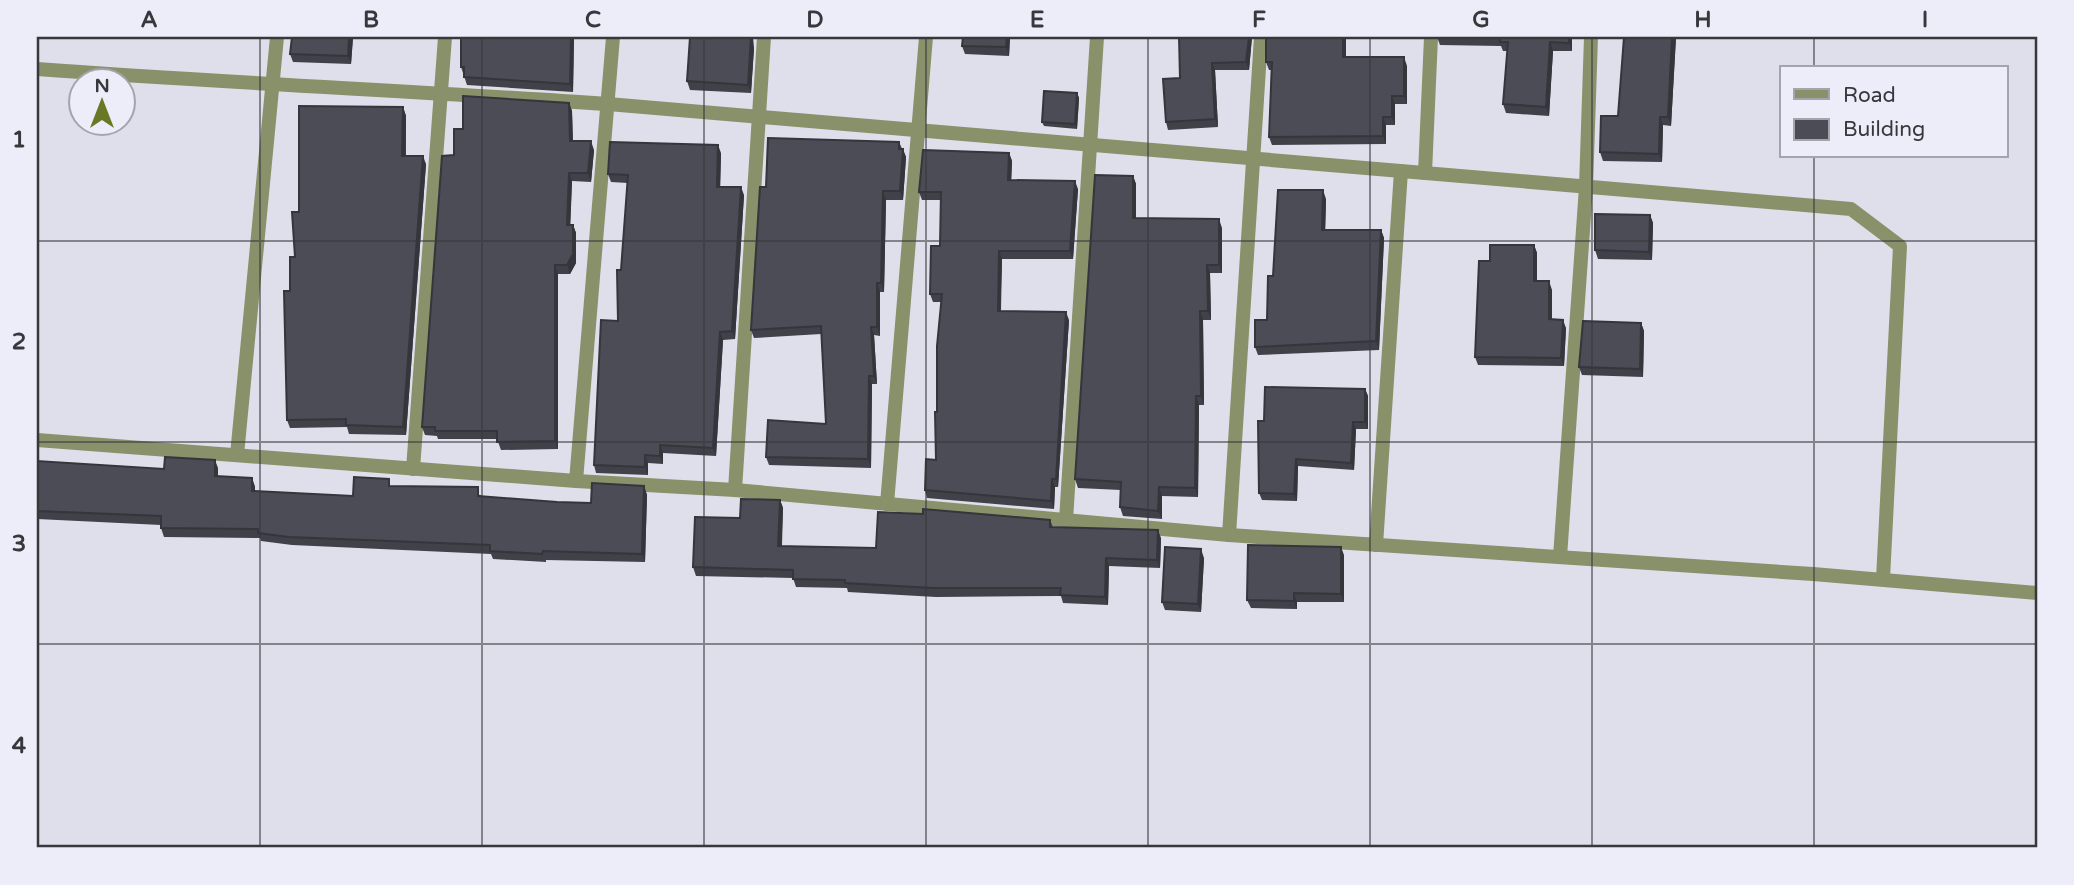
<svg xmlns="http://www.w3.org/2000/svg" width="2074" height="885" viewBox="0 0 2074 885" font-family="'Varela Round',sans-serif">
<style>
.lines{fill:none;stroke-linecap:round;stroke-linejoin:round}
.minor{stroke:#88916a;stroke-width:14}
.wall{fill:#41414a}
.shaded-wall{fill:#35353c}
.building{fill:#4c4c56;stroke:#35353c;stroke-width:2}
.grid{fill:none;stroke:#37373c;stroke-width:2;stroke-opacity:0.55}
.neatline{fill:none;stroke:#37373c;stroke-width:2.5}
.grid-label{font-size:23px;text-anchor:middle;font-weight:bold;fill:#37373c}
</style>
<rect width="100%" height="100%" fill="#dfdfeb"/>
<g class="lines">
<g class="minor">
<path d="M37,69C227,83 417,91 608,104L1851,209L1900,246L1883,579"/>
<path d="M1425,173L1431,37"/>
<path d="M37,440L576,481L735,490L1229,535L1813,574L2037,593"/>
<path d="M237,455L277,37"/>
<path d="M413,469L445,37"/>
<path d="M576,481L613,37"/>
<path d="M735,490L764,37"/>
<path d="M887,504L926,37"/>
<path d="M1066,520L1097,37"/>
<path d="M1229,535L1261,37"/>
<path d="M1376,545L1401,171"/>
<path d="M1560,557L1586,187L1591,37"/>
</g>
</g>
<g class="wall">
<path d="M353,37L351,64L293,62L290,54Z"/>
<path d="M461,37H574L573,92L467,85L461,67Z"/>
<path d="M1010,37L1009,56L965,54L962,46Z"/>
<path d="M1179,37H1252L1249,70H1215L1218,127L1168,130L1166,122L1180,78Z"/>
<path d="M1437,37H1572V51H1553L1549,116L1506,113L1503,104L1507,51H1503L1501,46L1440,45Z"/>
<path d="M1624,37H1676L1671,126L1663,125L1662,162L1603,161L1600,152L1618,116Z"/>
<path d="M754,48L751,93L690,90L687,81Z"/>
<path d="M1346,57L1407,66V104H1395V125H1386V144L1272,145L1269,137L1271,70H1269L1266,62Z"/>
<path d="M1077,93L1079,98L1077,129L1044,126L1042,122Z"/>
<path d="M569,103L572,111L573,141L594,150L591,182L572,181L570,225H573L576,233V263L570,274H558V449L501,450L497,439H438L437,436L425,435L422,427L454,155L463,129Z"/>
<path d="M403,107L406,116V156L426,164L406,435L349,434L347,427L290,428L287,420L290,291L299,212Z"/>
<path d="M899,142L906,157L903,200H886L884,292H880V336L874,335L877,384H872L871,468L769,465L766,457L826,424L821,334L754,338L751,330L766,187Z"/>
<path d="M721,153L720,187L744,195L735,339L723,340L716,456L663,453V464L648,463V475L596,473L594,465L618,321L628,183L611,182L608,174Z"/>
<path d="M1009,153L1012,161L1011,180L1078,189L1073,259H1002L1001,311L1069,320L1058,487H1055L1054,509L927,498L925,490L936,460L941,302H933L930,294L940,246L941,200H922L919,192Z"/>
<path d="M1133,176L1136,184V219L1222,228V273H1210L1211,320H1203L1204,405H1199L1198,497L1162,496V519L1123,516L1120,507L1121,490L1078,488L1075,479Z"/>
<path d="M1326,199L1325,230H1381L1384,238L1379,350L1258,355L1255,347L1267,320L1273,276Z"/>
<path d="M1650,215L1653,223L1652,260L1598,259L1595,250Z"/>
<path d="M1534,245L1537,253V281L1552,290V319L1566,328L1564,366L1478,365L1475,357L1490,261Z"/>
<path d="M1641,323L1644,331L1643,377L1582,375L1579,367Z"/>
<path d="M1365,389L1368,396V429H1356L1354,470L1298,466L1297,501L1262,500L1259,493L1264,421Z"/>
<path d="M37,461L164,469L218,468V476L252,478L255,487V491L353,496L392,486L481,495V496L557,502L591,503L644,486L647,495L645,562L546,560V562L493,559L491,554L292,545L261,541L260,538L164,537L161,528V525L37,519Z"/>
<path d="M780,500L783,508L782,546L876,548L1050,520L1053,527L1161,538L1160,568L1109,566L1108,605L1063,603L1061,596L936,597L848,592L847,588L796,587L793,578L696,576L693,567L740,518Z"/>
<path d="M1344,555V602H1297V609L1251,608L1247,600Z"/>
<path d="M1204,558L1201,612L1165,610L1162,602Z"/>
</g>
<g class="shaded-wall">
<path d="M349,37H353L351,64L348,56Z"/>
<path d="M571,37H574L573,92L570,84Z"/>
<path d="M751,37H753L754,48L751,93L748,85Z"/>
<path d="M1007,37H1010L1009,56L1006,47Z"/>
<path d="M1249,37H1252L1249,70L1246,62Z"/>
<path d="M1343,37H1346V66L1343,57Z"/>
<path d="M1569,37H1572V51L1569,43Z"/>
<path d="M1672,37H1676L1671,126L1668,117Z"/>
<path d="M1550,42L1553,51L1549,116L1546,107Z"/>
<path d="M1404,57L1407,66V104L1404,96Z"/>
<path d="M1212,63L1215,70L1218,127L1215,119Z"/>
<path d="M1077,93L1079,98L1077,129L1075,124Z"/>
<path d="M1392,96L1395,104V125L1392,117Z"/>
<path d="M569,103L572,111L573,149L570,141Z"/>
<path d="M403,107L406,116L405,164L402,156Z"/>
<path d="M1383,117L1386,125V144L1383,136Z"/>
<path d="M1660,117L1663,125L1662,162L1659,154Z"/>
<path d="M591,141L594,150L591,182L588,173Z"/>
<path d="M718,145L721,153L720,194L717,187Z"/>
<path d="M903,149L906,157L903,200L900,191Z"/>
<path d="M1009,153L1012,161L1011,188L1008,180Z"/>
<path d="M423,156L426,164L406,435L403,427Z"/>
<path d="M569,173L572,181L570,234L567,225Z"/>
<path d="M1133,176L1136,184V227L1133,218Z"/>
<path d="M1075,181L1078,189L1073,259L1070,251Z"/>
<path d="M741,187L744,195L735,339L732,331Z"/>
<path d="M1323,190L1326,199L1325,239L1322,230Z"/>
<path d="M883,191L886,200L884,292L881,283Z"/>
<path d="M1650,215L1653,223L1652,260L1649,252Z"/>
<path d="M1219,219L1222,228V273L1219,265Z"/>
<path d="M573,225L576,233V263L570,274L567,265Z"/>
<path d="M1381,230L1384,238L1379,350L1376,341Z"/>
<path d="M1534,245L1537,253V289L1534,281Z"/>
<path d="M999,251L1002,259L1000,319L998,311Z"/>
<path d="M555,265L558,274V449L555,441Z"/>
<path d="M1207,265L1210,273L1211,320L1208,311Z"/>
<path d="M1549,281L1552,290V328L1549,319Z"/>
<path d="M877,283L880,292V336L877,327Z"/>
<path d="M1200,311L1203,320L1204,405L1201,396Z"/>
<path d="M1066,312L1069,320L1058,487L1056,479Z"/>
<path d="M1563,320L1566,328L1564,366L1561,358Z"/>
<path d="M1641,323L1644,331L1643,377L1640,369Z"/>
<path d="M871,327L874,335L877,384L874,376Z"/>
<path d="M720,332L723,340L716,456L713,448Z"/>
<path d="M869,376L872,384L871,468L868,459Z"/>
<path d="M1365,389L1368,396V429L1365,422Z"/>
<path d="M1196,396L1199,405L1198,497L1195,488Z"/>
<path d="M1353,422L1356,429L1354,470L1351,463Z"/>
<path d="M660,445L663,453V464L660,456Z"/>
<path d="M645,455L648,463V475L645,467Z"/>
<path d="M1296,459L1298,466L1297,501L1294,494Z"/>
<path d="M215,460L218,468V485L215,476Z"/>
<path d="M252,478L255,487V499L252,491Z"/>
<path d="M1052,479L1055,487L1054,509L1051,501Z"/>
<path d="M644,486L647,495L645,562L642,554Z"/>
<path d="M1159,487L1162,496V519L1158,511Z"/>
<path d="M780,500L783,508L781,555L778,546Z"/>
<path d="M1158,530L1161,538L1160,568L1157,560Z"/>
<path d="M1341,547L1344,555V602L1341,594Z"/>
<path d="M1201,549L1204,558L1201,612L1198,604Z"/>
<path d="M1106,558L1109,566L1108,605L1105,597Z"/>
<path d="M1294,593L1297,602V609L1294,601Z"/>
</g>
<g class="building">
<path d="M292,37H349L348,56L290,54Z"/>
<path d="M461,37H571L570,84L464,77V67H461Z"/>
<path d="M690,37H751L748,85L687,81Z"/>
<path d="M963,37H1007L1006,47L962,46Z"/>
<path d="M1179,37H1249L1246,62L1212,63L1215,119L1166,122L1163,79L1180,78Z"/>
<path d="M1266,37H1343V57H1404V96H1392V117H1383V136L1269,137L1272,62H1266Z"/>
<path d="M1450,37H1569V43L1550,42L1546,107L1503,104L1508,42H1500V37Z"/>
<path d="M1624,37H1672L1668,117H1660L1659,154L1600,152L1601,116H1618Z"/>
<path d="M1044,91L1077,93L1075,124L1042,122Z"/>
<path d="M463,96L569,103L570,141H591L588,173H569L567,225H573V254L567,265H555V441L497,442V431H435V427H422L442,156L454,155V129H463Z"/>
<path d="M299,106L403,107L402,156H423L403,427L346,425V419L287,420L284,291H290V257H295L292,212H299Z"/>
<path d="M768,138L899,142V149H903L900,191H883L881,283H877V327H871L874,376H869L868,459L766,457L768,420L826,424L821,326L751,330L760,187H766Z"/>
<path d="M610,142L718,145L717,187H741L732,331L720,332L713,448L660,445V456L645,455V467L594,465L601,320L618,321L617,270H621L628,175L608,174Z"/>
<path d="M923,150L1009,153L1008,180L1075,181L1070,251H999L998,311L1066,312L1056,479H1052L1051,501L925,490L926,459L936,460L935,412H937V346L942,294H930L931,246H940L941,192H919Z"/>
<path d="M1095,175L1133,176V218L1219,219V265H1207L1208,311H1200L1201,396H1196L1195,488L1159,487L1158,511L1120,507L1121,482L1075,479Z"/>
<path d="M1278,190H1323L1322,230H1381L1376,341L1255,347V320H1267L1268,276H1273Z"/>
<path d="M1595,214L1650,215L1649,252L1595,250Z"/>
<path d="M1490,245H1534V281H1549V319L1563,320L1561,358L1475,357L1479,261H1490Z"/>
<path d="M1583,321L1641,323L1640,369L1579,367Z"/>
<path d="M1265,387L1365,389V422H1353L1351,463L1296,459L1294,494L1259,493L1258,421H1264Z"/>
<path d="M165,457L215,460V476L252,478V491L353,496L354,477L389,479V486L478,487V496L557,502L591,503L592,483L644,486L642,554L543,551L542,554L490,551V545L289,537L258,533V529L161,528V516L37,511V461L164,469Z"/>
<path d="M741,499L780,500L778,546L876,548L878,512L923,514V509L1050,520V527L1158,530L1157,560L1106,558L1105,597L1060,595L1061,588H933L845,583V580L793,579V570L693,567L695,517L740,518Z"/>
<path d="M1248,545L1341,547V594L1294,593V601L1247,600Z"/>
<path d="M1165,547L1201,549L1198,604L1162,602Z"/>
</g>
<path class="grid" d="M260,37V848M482,37V848M704,37V848M926,37V848M1148,37V848M1370,37V848M1592,37V848M1814,37V68M1814,156V848M37,241H2037M37,442H2037M37,644H2037"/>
<rect width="2074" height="885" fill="none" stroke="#ecedf9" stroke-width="77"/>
<rect x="1780" y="66" width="228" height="91" fill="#ecedf9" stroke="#a4a4ad" stroke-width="2"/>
<rect x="1794" y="89" width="35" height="10" fill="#88916a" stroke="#a4a4ad" stroke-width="2"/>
<text x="1843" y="102" font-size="21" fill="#37373c">Road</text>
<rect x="1794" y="119" width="35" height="21" fill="#4c4c56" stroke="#a4a4ad" stroke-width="2"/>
<text x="1843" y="136" font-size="21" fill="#37373c">Building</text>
<g transform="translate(102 102)"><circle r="33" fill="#ecedf9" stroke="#a4a4ad" stroke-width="2"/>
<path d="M0-5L12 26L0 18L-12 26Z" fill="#6a7825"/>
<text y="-10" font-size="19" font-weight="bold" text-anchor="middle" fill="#37373c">N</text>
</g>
<rect x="38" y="38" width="1998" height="808" class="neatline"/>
<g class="grid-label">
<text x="149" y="27">A</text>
<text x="371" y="27">B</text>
<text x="593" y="27">C</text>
<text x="815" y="27">D</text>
<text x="1037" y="27">E</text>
<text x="1259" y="27">F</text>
<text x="1481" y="27">G</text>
<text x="1703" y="27">H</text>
<text x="1925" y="27">I</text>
<text x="19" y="147">1</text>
<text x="19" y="349">2</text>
<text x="19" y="551">3</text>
<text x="19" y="753">4</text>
</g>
</svg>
